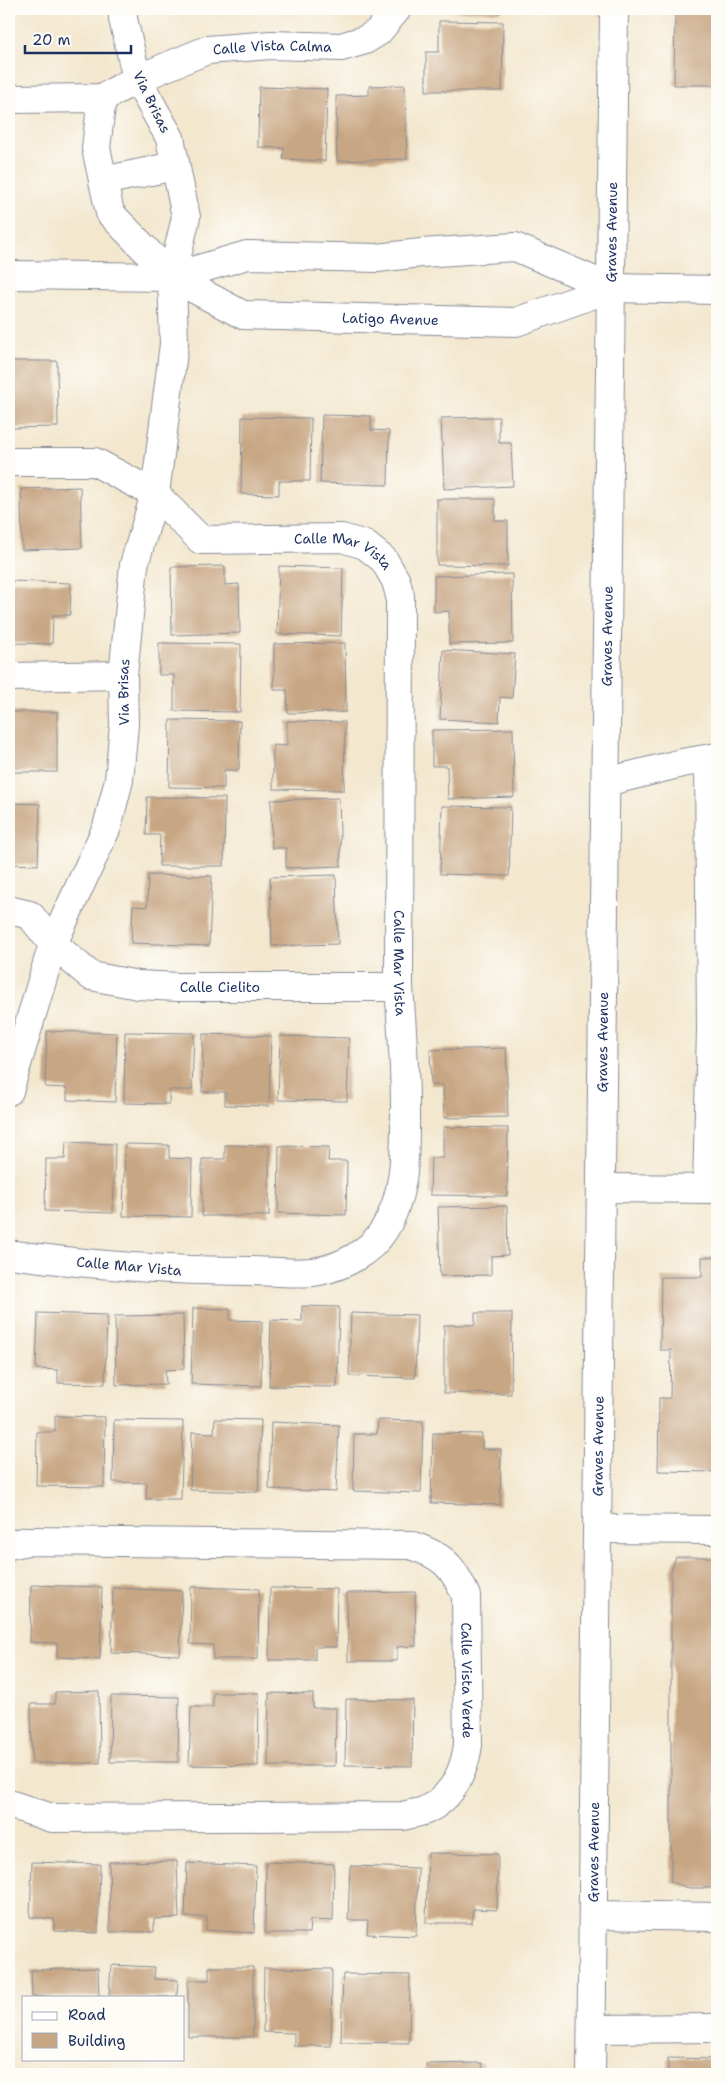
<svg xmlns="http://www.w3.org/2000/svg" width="726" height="2083" viewBox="0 0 726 2083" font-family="'Shantell Sans',sans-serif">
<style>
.building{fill:#c7a683}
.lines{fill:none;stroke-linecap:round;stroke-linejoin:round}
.minor-casing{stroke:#878b96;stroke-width:30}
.minor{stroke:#fff;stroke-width:28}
.labels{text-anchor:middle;stroke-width:5;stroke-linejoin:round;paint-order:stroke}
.street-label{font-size:14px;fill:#1b2f5e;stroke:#fdfcf7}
</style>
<rect width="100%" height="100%" fill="#fdfcf7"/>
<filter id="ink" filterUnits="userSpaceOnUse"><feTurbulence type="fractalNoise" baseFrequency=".02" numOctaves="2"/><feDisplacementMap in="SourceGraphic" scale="10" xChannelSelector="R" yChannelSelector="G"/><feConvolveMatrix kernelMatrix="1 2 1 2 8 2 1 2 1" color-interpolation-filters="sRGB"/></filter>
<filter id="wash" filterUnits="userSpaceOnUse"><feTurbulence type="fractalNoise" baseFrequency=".0096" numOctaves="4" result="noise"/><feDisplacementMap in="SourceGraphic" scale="20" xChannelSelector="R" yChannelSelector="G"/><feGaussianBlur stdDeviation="1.12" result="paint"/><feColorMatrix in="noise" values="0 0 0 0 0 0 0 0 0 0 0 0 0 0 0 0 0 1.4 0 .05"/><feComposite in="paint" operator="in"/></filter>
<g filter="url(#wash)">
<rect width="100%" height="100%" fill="#f3e7ce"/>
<g id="blocks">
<g class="building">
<path d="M444,9H502L501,12L444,11Z"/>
<path d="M675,9H717V85H674Z"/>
<path d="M439,21L503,22L502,91H426V52H439Z"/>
<path d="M405,85L407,159L337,161L336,96L369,95V86Z"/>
<path d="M259,87L327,89L325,161L283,159L284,148L258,147Z"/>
<rect x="9" y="134" width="4" height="61"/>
<path d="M9,361H57L58,427L9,428Z"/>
<path d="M322,415L371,416V430L389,431L388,485L320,483Z"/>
<path d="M242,417L311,418L310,481H279V495L241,494Z"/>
<path d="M499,417V443H511L513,486L444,489L441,418Z"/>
<path d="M80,487L82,548L22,550L21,489Z"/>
<path d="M437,499H495V521H508V566L437,565Z"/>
<path d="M225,566V585L239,584L240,633L172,635L171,567Z"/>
<path d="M279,566L343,568L341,636L277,634Z"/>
<path d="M512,574L513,643L449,644V611L434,612V576Z"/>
<path d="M12,581L71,583L70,615H53L52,644L10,643Z"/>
<path d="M159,643L241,644L240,712L174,711V675H159Z"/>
<path d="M345,643L346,712L288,713L287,690H274V644Z"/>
<path d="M443,650L515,654L512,698L500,697L499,722L440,719Z"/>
<rect x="9" y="712" width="48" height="60"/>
<path d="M170,720L240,721L239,770H224V788L169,787Z"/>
<path d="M287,721L345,722L344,790L273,789V745L287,746Z"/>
<path d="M513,729L514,797L448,799L447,766H432V730Z"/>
<path d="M147,797L225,798L224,866H159L160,835H146Z"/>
<path d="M339,798L341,866L286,868V848H272L271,800Z"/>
<path d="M9,803L40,804L38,865L9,864Z"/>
<path d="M442,806L511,807L509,876L440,874Z"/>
<path d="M148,875L212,876L209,946L131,943L133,906L147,907Z"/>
<path d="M336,875L338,944L272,946L270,877Z"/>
<path d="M47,1031L117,1033L115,1102L67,1100V1088L45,1087Z"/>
<path d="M125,1032L194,1033L192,1090H169V1104L124,1103Z"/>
<path d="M203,1034L271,1036L269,1106L225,1105V1092H202Z"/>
<path d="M280,1036L349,1038L347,1101L278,1100Z"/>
<path d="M506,1048L508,1117L444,1118L443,1085H431L430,1050Z"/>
<path d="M443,1127L508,1128L507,1196L430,1195L431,1158H443Z"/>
<path d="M66,1142L115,1144L113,1213L45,1211L46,1159H65Z"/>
<path d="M125,1144L169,1145V1158L192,1159L191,1217L123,1216Z"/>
<path d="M225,1145L269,1146V1216H202V1159H225Z"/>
<path d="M279,1146L329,1147L328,1161H347L346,1215L278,1213Z"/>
<path d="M507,1206L508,1255L491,1256V1275L440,1276L438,1207Z"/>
<path d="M702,1257H717V1472L658,1471L659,1398H670L671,1350H660L661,1277H702Z"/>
<path d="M302,1306L339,1307L337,1387L269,1386L271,1320L302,1321Z"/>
<path d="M193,1308L230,1309V1320L262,1321L261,1386L191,1384Z"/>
<path d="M38,1313L107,1315L105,1384L58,1383V1370L36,1369Z"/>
<path d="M351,1313L417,1315L415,1378L349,1376Z"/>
<path d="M475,1313H512L511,1394L444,1393V1325H475Z"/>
<path d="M183,1315L184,1369L165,1370L166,1384L116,1385L115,1316Z"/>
<path d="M55,1416L105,1417L104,1487L36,1486L37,1432H55Z"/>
<path d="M215,1419L261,1420L258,1492L190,1490L192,1432L214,1433Z"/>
<path d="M114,1420L183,1421L181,1499H146L147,1483L113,1482Z"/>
<path d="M378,1420L423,1421L421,1493L353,1491L354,1434H377Z"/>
<path d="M271,1422L339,1425L336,1492L269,1489Z"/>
<path d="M433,1433L482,1434V1449H501L500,1505L431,1503Z"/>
<path d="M676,1557H717V1888H689L671,1882V1571Z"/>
<path d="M31,1585L102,1587L100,1659L57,1657V1643L30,1642Z"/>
<path d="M191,1587L259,1589L258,1659H213V1645L190,1644Z"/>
<path d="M113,1588L182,1591L180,1655L111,1653Z"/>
<path d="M270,1588L337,1589L336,1647H315V1660H269Z"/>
<path d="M415,1592L416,1646L397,1647V1661H348L347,1593Z"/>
<path d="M99,1691L100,1763H32L31,1704H55V1692Z"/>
<path d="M213,1693H259L258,1766L189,1765L191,1707H213Z"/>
<path d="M269,1693L313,1694V1708H336L335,1766H268Z"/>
<path d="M111,1696L179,1697L178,1762H110Z"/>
<path d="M346,1699L413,1700L412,1766L345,1765Z"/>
<path d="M428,1853L498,1854L497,1910L473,1909L472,1923H426Z"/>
<path d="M177,1861L179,1918L154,1919V1932H110L109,1862Z"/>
<path d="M32,1862L100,1864L98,1933L54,1931V1919L30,1917Z"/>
<path d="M266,1862L334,1864L333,1921L310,1920L309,1933H265Z"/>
<path d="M187,1863L256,1866L254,1933L206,1930L207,1917H185Z"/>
<path d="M350,1866L418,1868L416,1936L367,1934L368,1920H348Z"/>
<path d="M111,1965L155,1967L154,1979L178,1980L177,1997H109Z"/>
<path d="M209,1967H253V2037H188V1980H209Z"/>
<path d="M98,1968L99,1997H32L31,1970Z"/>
<path d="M264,1968L332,1969L331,2046H294V2033L263,2032Z"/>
<path d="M343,1974L410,1975L409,2043L341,2042Z"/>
<path d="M668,2058L717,2059V2074H668Z"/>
<path d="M482,2063L483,2074H427L426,2064Z"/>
</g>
</g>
</g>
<g filter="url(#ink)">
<use href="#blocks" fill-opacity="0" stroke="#878b96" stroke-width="1"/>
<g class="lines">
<defs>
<g id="minor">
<path d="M102,98L96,148L110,213L172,277"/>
<path id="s1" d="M9,99L102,98L137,79L207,50L271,45L341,47L365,40L378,32L397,9"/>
<path d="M103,181L175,166"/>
<path d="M9,275L172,277"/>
<path id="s2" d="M611,288L515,247L421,253L377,258L247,255L172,277L243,315L516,322L611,288L717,290"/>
<path id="s3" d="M9,462H95L155,494L201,540L342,538L365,545L384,560L396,581L400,596L399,987C402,1028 405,1068 405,1108C405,1149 407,1193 384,1230C370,1252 344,1266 319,1271C300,1275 270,1271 251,1271C169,1271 89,1265 9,1254"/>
<path d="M9,677L123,675"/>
<path d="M606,782L682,763L717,757"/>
<path id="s4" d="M9,910L30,915L53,944L91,976L138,985L178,987H399"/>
<path id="s5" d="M9,1091L53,944L107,827L119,780L124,724L123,675L134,565L155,494L174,344L172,277L186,217L170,138L137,79L123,19V9"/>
<path d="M602,1188L717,1189"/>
<path d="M707,1189L711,1029L709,759"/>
<path d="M598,1529L717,1530"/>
<path id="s6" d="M9,1545L27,1541L410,1545C443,1556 452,1564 466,1596L468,1745C464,1772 452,1798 426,1810C419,1813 410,1814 403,1816L52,1818L9,1804"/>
<path d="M593,1915L717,1917"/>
<path d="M592,2029L717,2028"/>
<path id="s7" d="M591,2074L614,9"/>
</g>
</defs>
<use href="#minor" class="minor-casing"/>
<use href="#minor" class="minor"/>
</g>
</g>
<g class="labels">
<g class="street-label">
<text dy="5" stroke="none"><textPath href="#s1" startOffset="274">Calle Vista Calma</textPath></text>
<text transform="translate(152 102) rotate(64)" y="5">Via Brisas</text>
<text dy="5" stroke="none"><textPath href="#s7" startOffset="1842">Graves Avenue</textPath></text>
<text dy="5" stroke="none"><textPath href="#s2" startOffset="679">Latigo Avenue</textPath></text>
<text dy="5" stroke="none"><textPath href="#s3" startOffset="365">Calle Mar Vista</textPath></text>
<text dy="5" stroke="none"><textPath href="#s7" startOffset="1438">Graves Avenue</textPath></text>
<text dy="5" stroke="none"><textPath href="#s5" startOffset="419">Via Brisas</textPath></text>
<text dy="5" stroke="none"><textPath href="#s3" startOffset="815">Calle Mar Vista</textPath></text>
<text dy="5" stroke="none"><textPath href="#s4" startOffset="238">Calle Cielito</textPath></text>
<text dy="5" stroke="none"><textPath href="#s7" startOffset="1032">Graves Avenue</textPath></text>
<text transform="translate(129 1266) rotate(5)" y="5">Calle Mar Vista</text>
<text dy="5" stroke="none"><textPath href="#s7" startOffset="628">Graves Avenue</textPath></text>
<text dy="5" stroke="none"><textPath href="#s6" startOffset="565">Calle Vista Verde</textPath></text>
<text dy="5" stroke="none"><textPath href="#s7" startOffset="222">Graves Avenue</textPath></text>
</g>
</g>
<rect width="726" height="2083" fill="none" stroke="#fdfcf7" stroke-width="30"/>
<rect x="22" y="1996" width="162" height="65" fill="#fdfcf7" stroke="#a3aaba"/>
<rect x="32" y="2012" width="25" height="8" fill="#ffffff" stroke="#a3aaba"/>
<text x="68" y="2020" font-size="15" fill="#1b2f5e">Road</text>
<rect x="32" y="2033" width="25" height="15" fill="#c7a683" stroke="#a3aaba"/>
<text x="68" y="2046" font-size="15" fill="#1b2f5e">Building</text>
<path d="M25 45v8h106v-8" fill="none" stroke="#1b2f5e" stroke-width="2.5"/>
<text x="32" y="45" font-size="15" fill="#1b2f5e" stroke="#fdfcf7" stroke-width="4" paint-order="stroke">20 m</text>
</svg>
